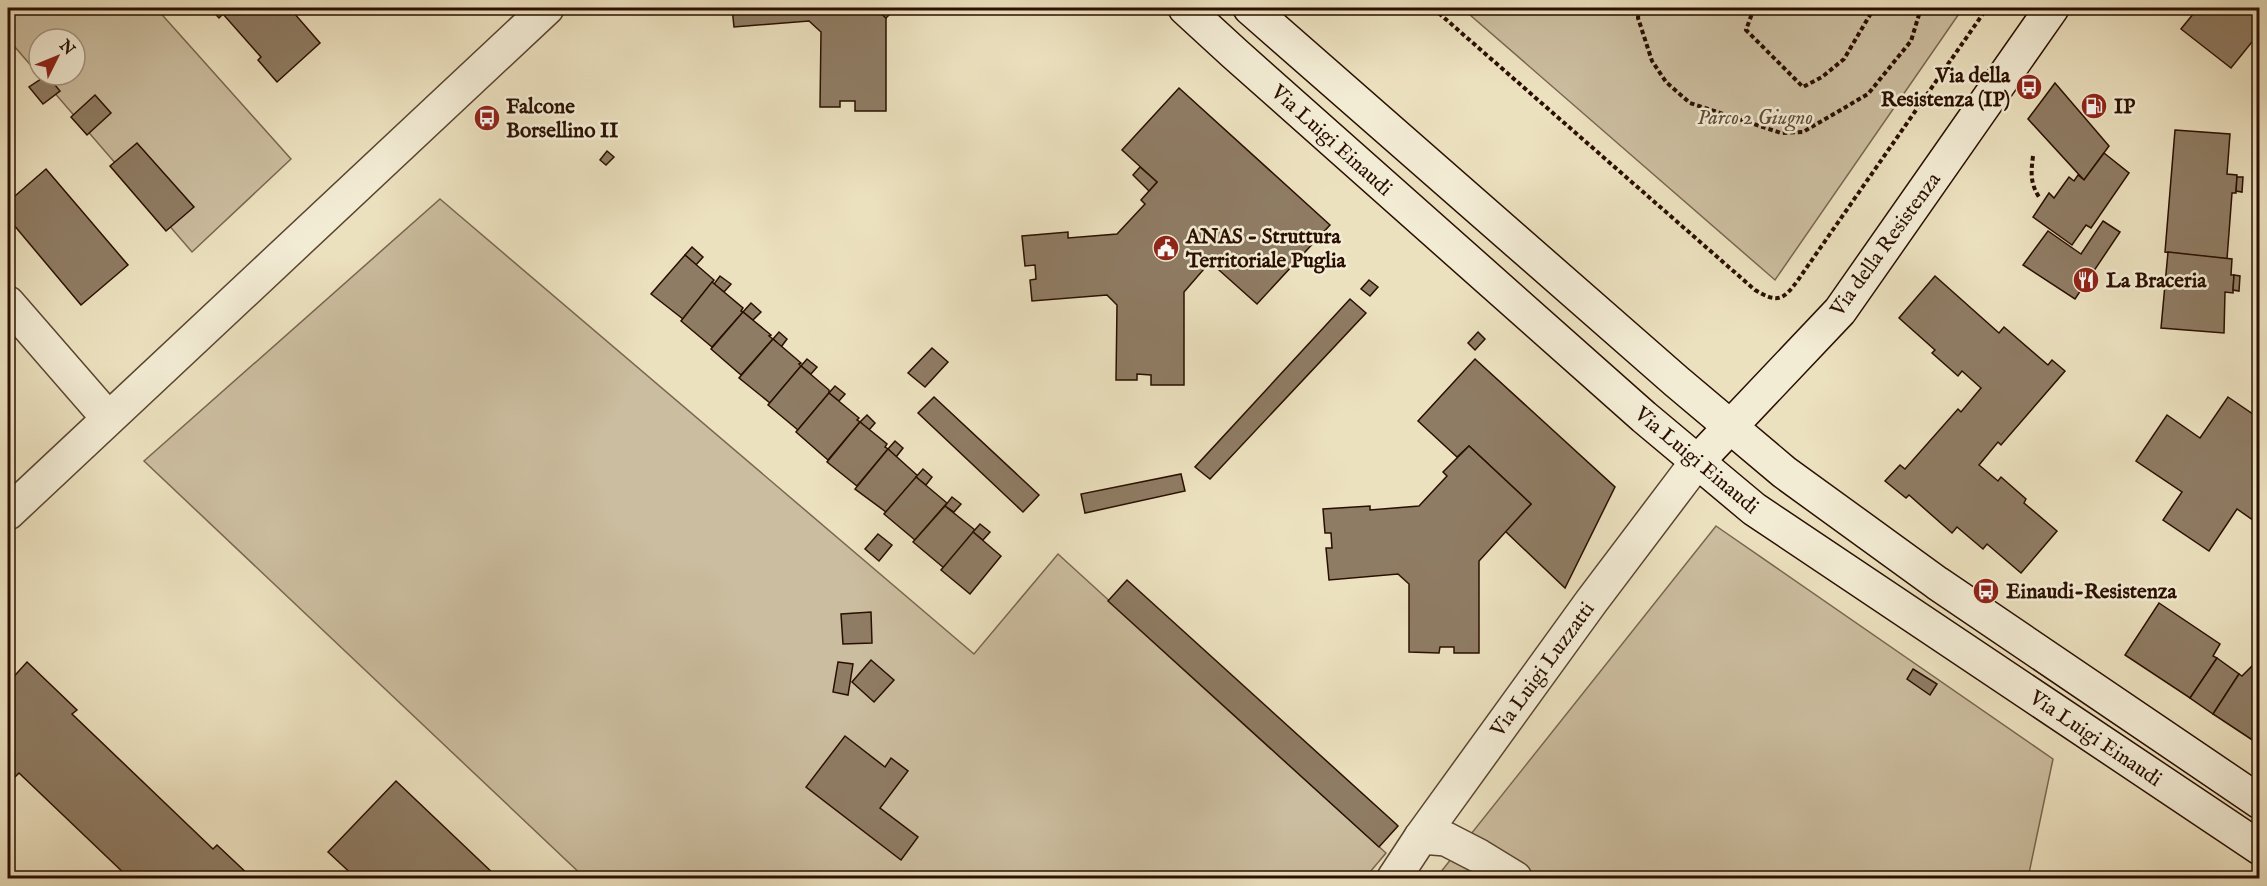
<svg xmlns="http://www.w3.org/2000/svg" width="2267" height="886" viewBox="0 0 2267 886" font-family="'IM FELL English',serif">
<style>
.green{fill:#cbbd9f;stroke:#7a6650;stroke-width:1.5;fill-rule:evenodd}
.building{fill:#8f7c64;stroke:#2a0f01;stroke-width:1.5}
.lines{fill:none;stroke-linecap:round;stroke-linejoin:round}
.street-casing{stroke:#5a4430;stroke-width:36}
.secondary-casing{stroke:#2a0f01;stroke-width:36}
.path{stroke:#2a0f01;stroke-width:4;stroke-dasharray:4.5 3;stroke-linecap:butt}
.street{stroke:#f3ecd5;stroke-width:33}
.secondary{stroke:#f3ecd5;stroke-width:33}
.labels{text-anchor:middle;stroke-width:5;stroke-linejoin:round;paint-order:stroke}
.poi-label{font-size:21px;font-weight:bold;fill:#2a0f01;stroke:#f3ecd5;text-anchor:start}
.park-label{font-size:21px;font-style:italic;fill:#624c38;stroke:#f3ecd5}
.street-label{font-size:21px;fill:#2a0f01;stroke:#f3ecd5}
</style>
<rect width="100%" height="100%" fill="#ece1bf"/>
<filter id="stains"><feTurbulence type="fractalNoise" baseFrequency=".00333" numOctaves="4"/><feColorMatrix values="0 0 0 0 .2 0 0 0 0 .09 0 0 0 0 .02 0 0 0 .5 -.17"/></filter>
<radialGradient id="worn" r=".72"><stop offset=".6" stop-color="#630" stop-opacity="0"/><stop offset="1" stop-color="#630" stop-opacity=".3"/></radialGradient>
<g class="green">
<path d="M8,8H156L291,159L192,252L8,39ZM39,39H75V75H39Z"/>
<path d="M1462,8H1963L1775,280Z"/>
<path d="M440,199L974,654L1058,554L1386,853L1365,878H585L144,461Z"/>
<path d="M1716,526L2053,759L2028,878H1436Z"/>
</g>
<g class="building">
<path d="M210,8H291L294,10L293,12L320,43L277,82L258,60L261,57L223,14L219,18Z"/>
<path d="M732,8H875L886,18V111H855V101H840V107H820L821,32L809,21L734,27Z"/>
<path d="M875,8H896L886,18Z"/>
<path d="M2198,8H2260V32L2231,68L2181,29Z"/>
<path d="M47,75L60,91L43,104L29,87Z"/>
<path d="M2055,83L2109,146L2084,180L2028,119Z"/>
<path d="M1179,88L1330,225L1257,304L1210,262L1184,292V385H1151V375L1137,374V380H1116L1117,305L1107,295L1032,301L1030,280L1036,279L1035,265L1025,266L1022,236L1068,232V238L1117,234L1145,204L1141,200L1157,182L1122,150Z"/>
<path d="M95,95L111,113L87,135L71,117Z"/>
<path d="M2175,130L2230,134L2227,174L2237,175L2236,193H2232L2227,259L2165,252Z"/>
<path d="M137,143L194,207L166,231L110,166Z"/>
<path d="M607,151L614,157L606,165L600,160Z"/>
<path d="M2104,153L2129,173L2091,228L2086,225L2072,245L2033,217L2049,193L2054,198L2069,177L2074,181L2078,175L2084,180Z"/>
<path d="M1140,167L1157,182L1149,191L1133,175Z"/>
<path d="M46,169L128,265L81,305L8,218V202Z"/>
<path d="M2237,177H2243L2242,192L2236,191Z"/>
<path d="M2103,221L2120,232L2075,299L2023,265L2048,231L2081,254Z"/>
<path d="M692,247L703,257L696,265L685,255Z"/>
<path d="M2168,252L2232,259L2231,275H2234L2233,293L2225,292L2224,333L2161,328Z"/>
<path d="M685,255L714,280L683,319L651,294Z"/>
<path d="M2234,275L2240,276L2239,291L2233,290Z"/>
<path d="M720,276L731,284L724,292L714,284Z"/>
<path d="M1935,276L1999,333L2004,327L2048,365L2052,360L2065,371L2001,445L1998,442L1979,465L1998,481L2001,477L2026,499L2024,503L2057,531L2021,573L1987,544L1983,549L1957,527L1952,533L1909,495L1906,498L1885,481L1900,465L1905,469L1958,409L1961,412L1981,388L1962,371L1958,376L1932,353L1935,350L1899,318Z"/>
<path d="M1369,280L1378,287L1370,296L1361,289Z"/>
<path d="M712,282L743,308L741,311L743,312L712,347L681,321Z"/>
<path d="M1350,299L1366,313L1210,479L1195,467Z"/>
<path d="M751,303L761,312L753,320L743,312Z"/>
<path d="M743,312L771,335L769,336L773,339L741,375L711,349Z"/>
<path d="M779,332L787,339L781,347L773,339Z"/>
<path d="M1478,332L1485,339L1475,350L1468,343Z"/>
<path d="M773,339L801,363L799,364L801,366L770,403L739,378Z"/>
<path d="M932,348L948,362L925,387L908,373Z"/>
<path d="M807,359L817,367L811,374L801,366Z"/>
<path d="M1475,359L1615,487L1565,588L1505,531L1531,504L1469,446L1457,457L1418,421Z"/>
<path d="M801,366L829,390V393L798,430L768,405Z"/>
<path d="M835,386L845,394L839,401L829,393Z"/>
<path d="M829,393L859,418L857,420L860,422L828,460L796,432Z"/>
<path d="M934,397L1039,495L1023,512L918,413Z"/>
<path d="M2228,397L2260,419V450L2256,455L2260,458V525L2237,509L2209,551L2163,520L2182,492L2136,461L2167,415L2200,438Z"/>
<path d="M867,415L875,423L869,430L860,422Z"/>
<path d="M860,422L887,444L885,447L888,449L857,486L827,462Z"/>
<path d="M895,441L903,448L896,457L888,449Z"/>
<path d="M1469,446L1531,504L1479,561V653H1454V647H1440L1439,653L1409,652V584L1398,574L1329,580L1326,548H1332L1331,533H1325L1323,509L1370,506V510L1419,506L1447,476L1443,472Z"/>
<path d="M888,449L918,476L886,512L855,489Z"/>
<path d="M923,469L932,477L926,485L916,477Z"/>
<path d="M1181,474L1185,491L1085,513L1081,494Z"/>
<path d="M916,477L947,503L915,540L884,514Z"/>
<path d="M952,497L961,504L954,512L945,506Z"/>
<path d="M945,506L975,530L944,568L913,542Z"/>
<path d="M980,524L990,532L983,540L973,532Z"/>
<path d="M973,532L1001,556L970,594L941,570Z"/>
<path d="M878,534L892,545L879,561L865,549Z"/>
<path d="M1127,580L1396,824L1398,826L1379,847L1108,601Z"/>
<path d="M2159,603L2220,644L2213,656L2217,658L2190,698L2125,655Z"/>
<path d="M871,612L872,643L843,644L841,614Z"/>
<path d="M2217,658L2239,674L2213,714L2190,698Z"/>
<path d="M2260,658V745L2213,714L2239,674L2242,676Z"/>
<path d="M871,660L894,680L874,702L852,682Z"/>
<path d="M27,662L77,710L72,714L213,849L217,845L252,878H129L19,773L15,777L8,770V683Z"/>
<path d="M838,662L853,664L848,695L833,692Z"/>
<path d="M1913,669L1937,684L1930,695L1907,679Z"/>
<path d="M845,736L885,767L891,758L908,771L880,808L918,837L901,860L806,787Z"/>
<path d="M396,781L498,878H356L328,852Z"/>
</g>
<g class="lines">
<defs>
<g id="street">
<path d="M8,303L108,418"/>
<path d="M8,513L547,8"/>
<path d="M1421,837L1446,839L1479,856L1515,878"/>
<path d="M1394,878L1421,837L1591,602L1696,463"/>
</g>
<g id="secondary">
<path d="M1185,8L1234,53L1644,417L1754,509L2260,848"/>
<path d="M1250,8L1676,381L1784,472L1937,583L2260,802"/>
<path d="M1696,463L1840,311L2052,8"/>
</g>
</defs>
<use href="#street" class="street-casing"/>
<use href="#secondary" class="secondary-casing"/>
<g class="path">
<path d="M1433,8L1755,290C1777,303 1783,301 1798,280L1987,8"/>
<path d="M1639,8L1638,18L1652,61L1666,82L1690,103L1781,133L1803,132L1868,94L1911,41L1921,8"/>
<path d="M1754,8L1746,30L1803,87L1822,77L1844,59L1874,8"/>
<path d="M2033,156C2031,172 2030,183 2039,197"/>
</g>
<use href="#street" class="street"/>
<use href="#secondary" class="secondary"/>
</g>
<defs>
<symbol id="bus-disc" viewBox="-11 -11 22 22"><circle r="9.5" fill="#8f2418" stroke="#f3ecd5"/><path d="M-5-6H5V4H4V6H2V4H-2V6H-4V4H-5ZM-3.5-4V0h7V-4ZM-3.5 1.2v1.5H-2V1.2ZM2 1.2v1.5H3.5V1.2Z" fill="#fff"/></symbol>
<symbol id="fuel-disc" viewBox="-11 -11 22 22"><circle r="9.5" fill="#8f2418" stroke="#f3ecd5"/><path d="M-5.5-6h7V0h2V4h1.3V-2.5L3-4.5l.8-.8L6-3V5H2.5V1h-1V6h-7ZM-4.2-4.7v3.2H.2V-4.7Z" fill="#fff"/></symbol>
<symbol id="civic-disc" viewBox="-11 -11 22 22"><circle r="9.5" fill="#8f2418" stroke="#f3ecd5"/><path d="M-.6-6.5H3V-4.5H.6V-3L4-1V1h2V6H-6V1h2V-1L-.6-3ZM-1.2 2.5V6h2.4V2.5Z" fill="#fff"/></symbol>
<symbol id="restaurant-disc" viewBox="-11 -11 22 22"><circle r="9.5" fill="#8f2418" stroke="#f3ecd5"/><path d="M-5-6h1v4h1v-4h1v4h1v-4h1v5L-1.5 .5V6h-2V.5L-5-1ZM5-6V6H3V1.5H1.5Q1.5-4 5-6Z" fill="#fff"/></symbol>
</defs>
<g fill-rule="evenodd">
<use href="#bus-disc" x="2014" y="72" width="30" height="30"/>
<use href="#fuel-disc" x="2079" y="91" width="30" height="30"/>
<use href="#bus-disc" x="472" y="103" width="30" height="30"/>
<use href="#civic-disc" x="1151" y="233" width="30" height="30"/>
<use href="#restaurant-disc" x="2071" y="265" width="30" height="30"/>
<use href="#bus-disc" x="1971" y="576" width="30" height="30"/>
</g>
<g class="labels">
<g class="poi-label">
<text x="2010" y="82" text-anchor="end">Via della<tspan x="2010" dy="24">Resistenza (IP)</tspan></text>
<text x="506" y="113">Falcone<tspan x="506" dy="24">Borsellino II</tspan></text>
<text x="2114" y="113">IP</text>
<text x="1186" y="243">ANAS - Struttura<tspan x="1186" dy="24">Territoriale Puglia</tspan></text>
<text x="2106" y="287">La Braceria</text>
<text x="2006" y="598">Einaudi-Resistenza</text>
</g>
<g class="park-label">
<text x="1755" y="124">Parco 2 Giugno</text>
</g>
<g class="street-label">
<text transform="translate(1332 140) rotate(42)" y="7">Via Luigi Einaudi</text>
<text transform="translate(1885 244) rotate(-54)" y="7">Via della Resistenza</text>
<text transform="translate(1697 460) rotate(40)" y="7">Via Luigi Einaudi</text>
<text transform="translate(1542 669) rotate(-54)" y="7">Via Luigi Luzzatti</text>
<text transform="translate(2096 738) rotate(34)" y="7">Via Luigi Einaudi</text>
</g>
</g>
<rect width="2267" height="886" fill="none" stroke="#ece1bf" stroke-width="30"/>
<rect x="9" y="9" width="2249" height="868" fill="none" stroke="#2a0f01" stroke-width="3"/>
<rect x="15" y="15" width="2237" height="856" fill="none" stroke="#2a0f01" stroke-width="1.5"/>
<g transform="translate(57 57) rotate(47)"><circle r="28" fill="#f3ecd5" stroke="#a39480" stroke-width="1.5"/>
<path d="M0-4.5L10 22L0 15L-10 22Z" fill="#8f2418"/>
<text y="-9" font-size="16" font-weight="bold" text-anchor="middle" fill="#2a0f01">N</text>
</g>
<rect width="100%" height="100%" filter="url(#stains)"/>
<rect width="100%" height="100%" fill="url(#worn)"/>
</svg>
